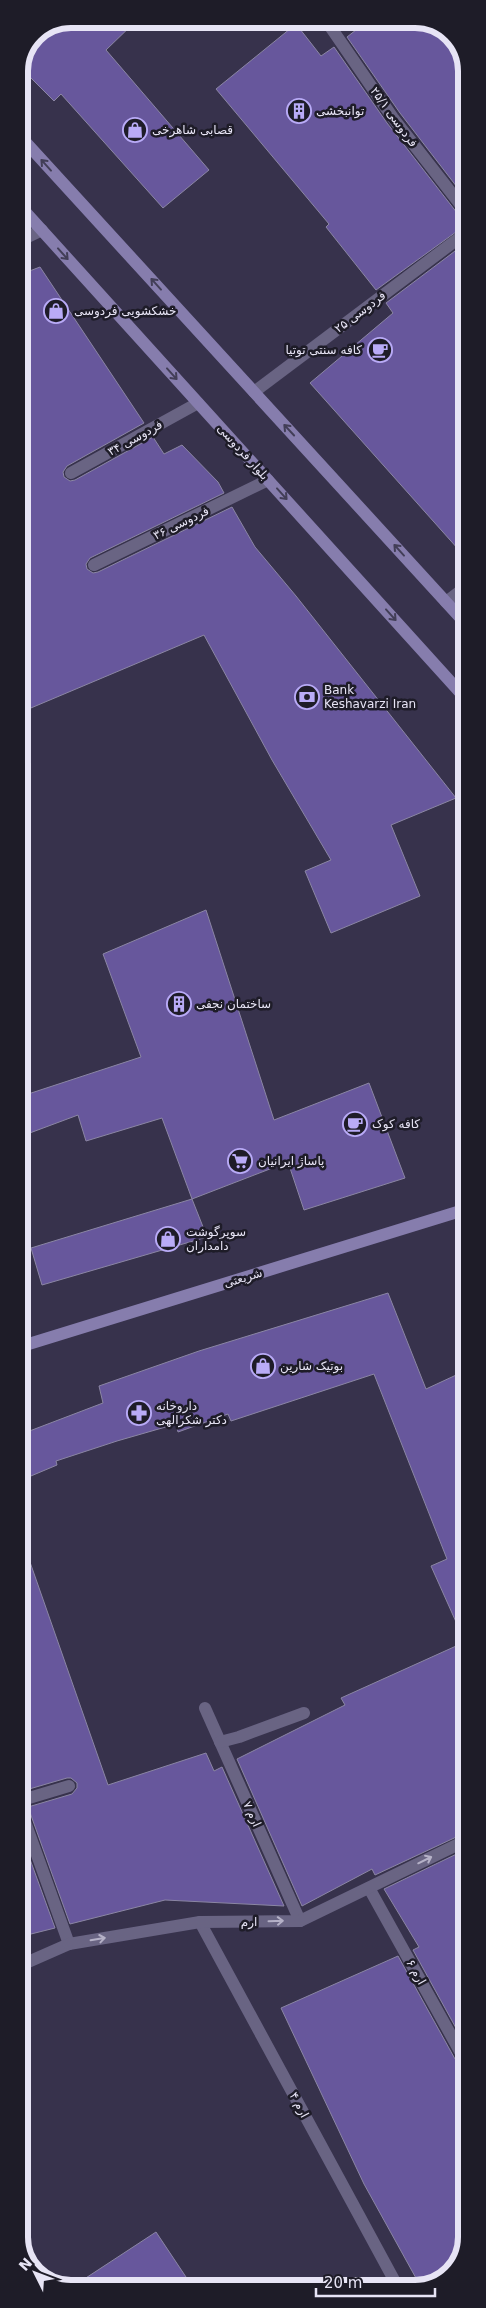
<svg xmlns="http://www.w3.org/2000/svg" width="486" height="2308" viewBox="0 0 486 2308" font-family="'DejaVu Sans',Vazirmatn,sans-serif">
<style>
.building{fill:#67579c;stroke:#8b86a4}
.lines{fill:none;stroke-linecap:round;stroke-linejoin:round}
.street{stroke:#696483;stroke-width:12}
.secondary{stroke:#867dad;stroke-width:12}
.oneway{stroke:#423e57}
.oneway2{stroke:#b5b1c7}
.labels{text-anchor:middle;stroke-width:5;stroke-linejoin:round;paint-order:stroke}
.poi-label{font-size:12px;fill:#e7e4f5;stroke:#1e1c28;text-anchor:start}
.street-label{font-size:12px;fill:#e7e4f5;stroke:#1e1c28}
.rim{fill:none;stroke:#e7e4f5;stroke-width:6}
</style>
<rect width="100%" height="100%" fill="#37324c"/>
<g class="building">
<path d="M71,19H138L106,50L209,170L163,208L61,94L54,101L20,67L34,34Z"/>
<path d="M370,19H422L452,34L467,64V200L400,113L347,37Z"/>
<path d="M296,24L321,56L334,47L387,123L461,218L467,221V224L376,290L326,227L329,224L216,89Z"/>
<path d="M467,242V559L310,383L393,313L386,303Z"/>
<path d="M40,267L144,423L67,466L63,472L64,477L70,481L75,480L153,437L164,454L182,445L218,482L224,493L90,558L86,564L87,569L93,573L98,572L232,507L255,547L296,596L456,798L391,825L420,896L331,933L305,871L331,860L272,760L204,635L19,713V275Z"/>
<path d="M206,910L274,1120L369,1083L405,1178L304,1210L288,1162L192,1199L162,1118L86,1141L78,1115L19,1137V1097L141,1057L103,954Z"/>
<path d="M192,1199L207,1237L42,1285L31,1248Z"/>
<path d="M388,1293L426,1389L467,1370V1832L375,1875L372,1869L302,1906L237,1759L345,1705L341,1698L465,1642L431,1566L447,1559L374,1374L231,1421L228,1414L178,1432L176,1424L117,1441L56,1461L57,1465L19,1481V1435L103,1403L99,1386L199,1351Z"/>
<path d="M24,1545L108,1785L206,1753L214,1771L222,1767L284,1906L165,1900L70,1924L28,1807L72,1794L77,1788V1783L71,1778H67L19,1792V1546Z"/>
<path d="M19,1829L55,1928L19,1937Z"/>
<path d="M467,1849V2048L413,1950L419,1947L384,1889Z"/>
<path d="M398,1956L455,2059L461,2063L467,2061V2238L455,2271L422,2289L364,2184L281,2008Z"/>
<path d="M156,2232L194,2289H69Z"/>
</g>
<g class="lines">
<g class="street">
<path d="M325,19L393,118L467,213"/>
<path d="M19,241L42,230"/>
<path d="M254,392L467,232"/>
<path d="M71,473L198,403"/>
<path d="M94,565L268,480"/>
<path d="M446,602L467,586"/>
<path d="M205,1708L300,1921"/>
<path d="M220,1742L239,1737L304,1713"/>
<path d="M19,1801L69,1786"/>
<path d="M19,1805L69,1944"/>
<path d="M369,1888L462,2055"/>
<path d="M200,1922L399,2289"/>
<path d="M19,1966L69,1944L200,1922L300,1921L467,1840"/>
</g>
<g class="secondary">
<path d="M19,135L467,625"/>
<path d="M19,205L467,700"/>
<path d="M19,1347L467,1209"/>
</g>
</g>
<defs><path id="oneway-shaft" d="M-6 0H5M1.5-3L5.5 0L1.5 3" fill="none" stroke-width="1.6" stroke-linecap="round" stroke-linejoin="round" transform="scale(1.25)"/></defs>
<g class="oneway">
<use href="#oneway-shaft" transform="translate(46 165) rotate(-132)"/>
<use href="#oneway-shaft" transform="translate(63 254) rotate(48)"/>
<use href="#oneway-shaft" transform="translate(156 284) rotate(-132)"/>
<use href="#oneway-shaft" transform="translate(172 374) rotate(48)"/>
<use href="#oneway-shaft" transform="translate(289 430) rotate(-133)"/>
<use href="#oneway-shaft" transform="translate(282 494) rotate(48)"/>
<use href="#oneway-shaft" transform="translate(399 550) rotate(-132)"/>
<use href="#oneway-shaft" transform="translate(391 615) rotate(48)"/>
</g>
<g class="oneway2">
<use href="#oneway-shaft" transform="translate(425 1860) rotate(-26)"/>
<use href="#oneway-shaft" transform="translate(276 1921) rotate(-2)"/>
<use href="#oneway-shaft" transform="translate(98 1939) rotate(-9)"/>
</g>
<defs>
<symbol id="building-ring" viewBox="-11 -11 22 22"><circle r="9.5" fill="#1e1c28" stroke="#b9abf7" stroke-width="1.5"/><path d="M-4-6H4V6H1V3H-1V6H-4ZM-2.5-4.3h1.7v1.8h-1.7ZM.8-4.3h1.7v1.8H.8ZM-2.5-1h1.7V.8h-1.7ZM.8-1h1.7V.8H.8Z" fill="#b9abf7"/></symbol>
<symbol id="shop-ring" viewBox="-11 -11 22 22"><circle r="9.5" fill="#1e1c28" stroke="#b9abf7" stroke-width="1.5"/><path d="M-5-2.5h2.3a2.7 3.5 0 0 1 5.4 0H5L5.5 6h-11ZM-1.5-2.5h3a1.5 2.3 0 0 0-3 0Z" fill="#b9abf7"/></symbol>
<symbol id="cafe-ring" viewBox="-11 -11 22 22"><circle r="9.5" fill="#1e1c28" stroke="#b9abf7" stroke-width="1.5"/><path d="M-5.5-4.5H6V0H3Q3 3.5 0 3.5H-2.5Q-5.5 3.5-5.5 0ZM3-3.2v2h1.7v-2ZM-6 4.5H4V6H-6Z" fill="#b9abf7"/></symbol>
<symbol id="bank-ring" viewBox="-11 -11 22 22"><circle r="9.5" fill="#1e1c28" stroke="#b9abf7" stroke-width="1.5"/><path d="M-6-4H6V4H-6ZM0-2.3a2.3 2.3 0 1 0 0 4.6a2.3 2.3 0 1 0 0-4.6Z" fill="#b9abf7"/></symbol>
<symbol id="supermarket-ring" viewBox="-11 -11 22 22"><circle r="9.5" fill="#1e1c28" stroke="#b9abf7" stroke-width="1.5"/><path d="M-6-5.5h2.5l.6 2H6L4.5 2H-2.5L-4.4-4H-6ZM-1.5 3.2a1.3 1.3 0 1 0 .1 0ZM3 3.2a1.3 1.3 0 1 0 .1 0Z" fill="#b9abf7"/></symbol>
<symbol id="pharmacy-ring" viewBox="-11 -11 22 22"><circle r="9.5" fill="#1e1c28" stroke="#b9abf7" stroke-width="1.5"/><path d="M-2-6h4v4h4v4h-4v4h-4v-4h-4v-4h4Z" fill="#b9abf7"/></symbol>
</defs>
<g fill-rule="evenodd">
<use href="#building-ring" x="285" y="97" width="28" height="28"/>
<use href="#shop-ring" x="121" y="116" width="28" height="28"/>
<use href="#shop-ring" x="42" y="297" width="28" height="28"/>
<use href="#cafe-ring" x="366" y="336" width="28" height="28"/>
<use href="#bank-ring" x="293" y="683" width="28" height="28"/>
<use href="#building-ring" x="165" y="990" width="28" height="28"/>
<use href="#cafe-ring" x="341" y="1110" width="28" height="28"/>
<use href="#supermarket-ring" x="226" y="1147" width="28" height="28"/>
<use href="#shop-ring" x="154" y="1225" width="28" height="28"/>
<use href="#shop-ring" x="249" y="1352" width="28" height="28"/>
<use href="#pharmacy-ring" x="125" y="1399" width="28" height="28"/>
</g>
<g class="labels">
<g class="poi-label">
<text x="316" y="115">توانبخشی</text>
<text x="152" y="134">قصابی شاهرخی</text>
<text x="74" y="315">خشکشویی فردوسی</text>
<text x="362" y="354" text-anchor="end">کافه سنتی توتیا</text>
<text x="324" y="694">Bank<tspan x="324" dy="14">Keshavarzi Iran</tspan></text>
<text x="196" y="1008">ساختمان نجفی</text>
<text x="372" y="1128">کافه کوک</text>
<text x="258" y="1165">پاساژ ایرانیان</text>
<text x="186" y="1236">سوپرگوشت<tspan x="186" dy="14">دامداران</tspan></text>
<text x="280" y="1370">بوتیک شارین</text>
<text x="156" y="1410">داروخانه<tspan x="156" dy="14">دکتر شکرالهی</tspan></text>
</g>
<g class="street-label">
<text transform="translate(394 117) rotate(54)" y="4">فردوسی ۲۵/۱</text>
<text transform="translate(360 312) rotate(-37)" y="4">فردوسی ۲۵</text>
<text transform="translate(135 438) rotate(-29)" y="4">فردوسی ۳۴</text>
<text transform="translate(243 452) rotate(48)" y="4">بلوار فردوسی</text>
<text transform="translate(181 523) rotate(-26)" y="4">فردوسی ۳۶</text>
<text transform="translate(243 1278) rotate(-17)" y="4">شریعتی</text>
<text transform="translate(252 1814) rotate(66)" y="4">ارم ۷</text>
<text x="249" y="1926">ارم</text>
<text transform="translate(416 1972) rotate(61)" y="4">ارم ۶</text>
<text transform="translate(299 2105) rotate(62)" y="4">ارم ۴</text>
</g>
</g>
<path d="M0 0H486V2308H0ZM71 28H415A43 43 0 0 1 458 71V2237A43 43 0 0 1 415 2280H71A43 43 0 0 1 28 2237V71A43 43 0 0 1 71 28Z" fill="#1e1c28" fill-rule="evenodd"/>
<path class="rim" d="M71 28H415A43 43 0 0 1 458 71V2237A43 43 0 0 1 415 2280H71A43 43 0 0 1 28 2237V71A43 43 0 0 1 71 28Z"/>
<g transform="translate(35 2273) rotate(312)" stroke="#1e1c28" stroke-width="4" paint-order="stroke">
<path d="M0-4L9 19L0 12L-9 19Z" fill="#e7e4f5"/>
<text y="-8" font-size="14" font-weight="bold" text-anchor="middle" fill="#e7e4f5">N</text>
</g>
<path d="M316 2288v8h119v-8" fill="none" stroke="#e7e4f5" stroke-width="2.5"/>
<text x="324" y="2288" font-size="15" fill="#e7e4f5" stroke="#1e1c28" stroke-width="4" paint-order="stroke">20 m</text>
</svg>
